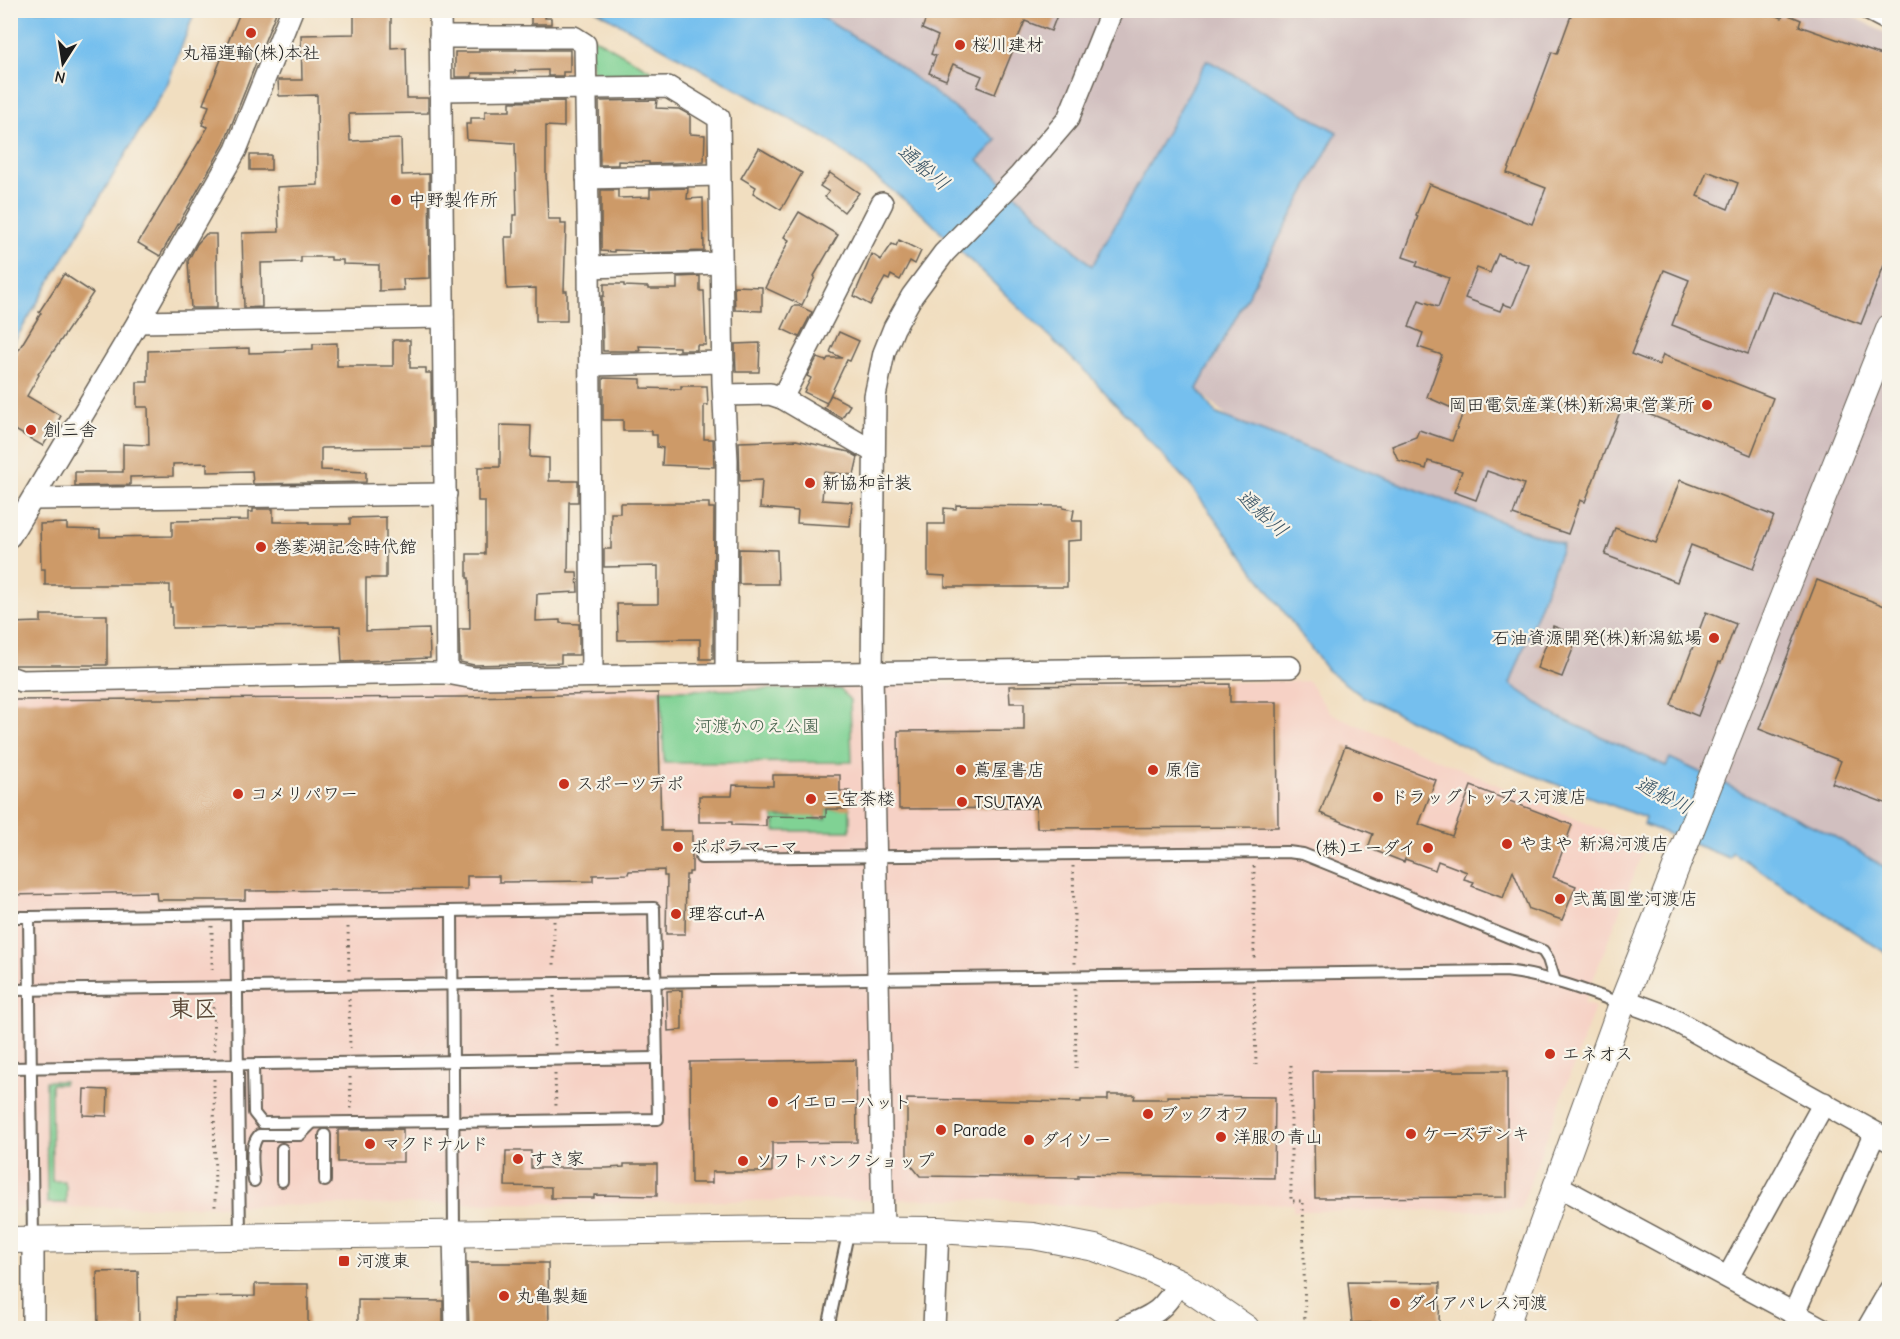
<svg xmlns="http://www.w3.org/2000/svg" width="1900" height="1339" viewBox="0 0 1900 1339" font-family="'Comic Neue','Klee One',sans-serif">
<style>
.built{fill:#f6d1c5}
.industrial{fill:#d1bfbf}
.green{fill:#80d294;stroke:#4e7758;stroke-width:1.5}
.water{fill:#75bfee;stroke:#486e85;stroke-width:1.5}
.building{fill:#cd9a68;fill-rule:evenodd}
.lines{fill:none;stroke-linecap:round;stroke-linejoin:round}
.service-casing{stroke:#676055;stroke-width:14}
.minor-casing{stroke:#676055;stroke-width:24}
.tertiary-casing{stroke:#676055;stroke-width:28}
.path{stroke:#676055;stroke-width:3;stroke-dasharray:1.5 4.5;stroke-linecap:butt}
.service{stroke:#fff;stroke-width:10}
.minor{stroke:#fff;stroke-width:21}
.tertiary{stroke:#fff;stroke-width:26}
.poi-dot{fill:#c8321e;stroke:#f7f3e8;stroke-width:2}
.labels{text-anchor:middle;stroke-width:4.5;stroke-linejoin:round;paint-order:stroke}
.poi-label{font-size:18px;fill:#1c1c1c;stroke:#f7f3e8;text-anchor:start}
.park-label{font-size:18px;fill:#3f5c46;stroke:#f7f3e8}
.water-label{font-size:20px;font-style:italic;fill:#3b5566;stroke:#f7f3e8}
.district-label{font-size:24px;font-weight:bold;fill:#5a4837;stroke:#f7f3e8}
</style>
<rect width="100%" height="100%" fill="#f7f3e8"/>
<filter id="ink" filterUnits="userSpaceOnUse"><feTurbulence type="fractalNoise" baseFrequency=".0167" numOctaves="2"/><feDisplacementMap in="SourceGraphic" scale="12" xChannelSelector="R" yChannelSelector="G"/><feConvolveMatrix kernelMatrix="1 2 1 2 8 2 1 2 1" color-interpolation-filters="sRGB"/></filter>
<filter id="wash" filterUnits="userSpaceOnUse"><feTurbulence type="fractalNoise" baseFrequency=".008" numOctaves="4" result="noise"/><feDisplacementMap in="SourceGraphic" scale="24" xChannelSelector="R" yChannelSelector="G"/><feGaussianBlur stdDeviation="1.35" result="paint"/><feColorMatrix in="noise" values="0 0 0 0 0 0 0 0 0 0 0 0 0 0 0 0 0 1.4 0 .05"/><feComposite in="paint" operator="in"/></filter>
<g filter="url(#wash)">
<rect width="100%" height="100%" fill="#f1dec0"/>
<path class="built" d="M1308,681L1330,713L1644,848L1584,1003L1595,1007L1520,1210L1293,1211V1204L1054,1205L1007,1200L945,1199L17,1208L16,1211H11L10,687L18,690Z"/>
<path class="industrial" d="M1839,10L1889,35V870L1832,835L1671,758L1666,766L1556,716L1509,684L1562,545L1229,419L1197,389L1336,132L1207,60L1093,266L978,159L996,139L811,11Z"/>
<g class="green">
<path d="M587,34L666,79L594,80Z"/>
<path d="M840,689L850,700L852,762L664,763L661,690Z"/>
<path d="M773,808H778V817H792V809H815V819H826V809L850,808V831H775Z"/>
<path d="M46,1081H64L63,1084H51L52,1181H64L66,1186V1203H47Z"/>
</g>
<g class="water">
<path d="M11,10L195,11L167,85L11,347Z"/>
<path d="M597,11H812L891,60L997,140L978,160L1092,266L1207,60L1337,132L1197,389L1217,414L1563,545L1510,684L1556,716L1666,766L1670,758L1832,835L1889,870V955L1732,852L1729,858L1643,824L1645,818L1490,759L1362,696L1327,670L1190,485L1090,376L921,213L829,141Z"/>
</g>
<g id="blocks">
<g class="building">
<path d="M241,10H277L224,144L160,256L138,243L208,127L202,125L209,106L203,104Z"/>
<path d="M531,10H546L545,18H551V24H531Z"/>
<path d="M929,10H1059L1051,31L1025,21L995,94L977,87L982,76L953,64L946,80L929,73L936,56L931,54L938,36L922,29Z"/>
<path d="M1573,10H1763L1782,18L1784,13L1801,20L1799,26L1890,58V250L1861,324L1772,291L1748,354L1672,325L1689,280L1664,270L1631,354L1659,365L1663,355L1773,398L1751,455L1623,404L1585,502L1580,500L1568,534L1513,515L1524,484L1487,471L1476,500L1454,492L1462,471L1428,461L1426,469L1398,460L1392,446L1416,437L1419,430L1452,441L1463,413L1427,397L1442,355L1418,347L1423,333L1409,327L1419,300L1438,307L1449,278L1416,266L1418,262L1403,257L1418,216L1416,215L1429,184L1532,224L1546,188L1507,173L1552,52L1557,54ZM1707,171L1738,183L1728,209L1697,196ZM1498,254L1529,265L1512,307L1503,304L1500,311L1465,298L1477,268L1490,273Z"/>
<path d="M354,12H391V48L406,47L407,98H428V113L349,114L350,141L401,139L402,175L429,174L430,278L403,279L404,290L379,291V265L343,264V260H331V257H301V262L261,263L262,307L244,308L242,233L279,232L277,187L318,185L317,95L279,96L278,80H302L301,35L354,34Z"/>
<path d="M479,50H570V72H563V76H548V70L515,71V73H472V77H455V52H479Z"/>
<path d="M657,100L656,108L679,109L690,115V134L705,135L704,162L649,164V162L618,161V165H600L599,101Z"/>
<path d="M564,101V127L546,126V175L548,219H561V224H566L564,291H567V321H536V288L507,289L505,237H513V215H517L515,143L467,140L466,124H471V118H485V111H510V102Z"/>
<path d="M759,148L802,173L781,210L753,193L756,187L741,178Z"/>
<rect x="250" y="155" width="21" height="15"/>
<path d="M830,173L859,193L844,212L825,197L829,192L820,186Z"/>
<path d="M688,188L687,199L703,198L704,251L642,253V251L614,250V252L601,251V190H618V198L650,197V189Z"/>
<path d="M799,212L838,235L814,276L815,277L802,305L765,288L789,240L784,237Z"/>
<path d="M206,234H216L217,308H191L188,261L197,244Z"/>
<path d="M899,240L921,251L915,264L910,261L900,280L891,275L889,280L885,278L870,305L854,296L872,254L881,260L892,244L896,246Z"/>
<path d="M64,274L93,293L38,374L39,375L27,396L61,416L43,446L10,427V364L41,313L39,312Z"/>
<path d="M700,276V291H704L706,345H697V350H679V347L639,346L640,351H603L602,296H604V284H624V286L648,287V289H677V277Z"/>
<path d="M734,286L762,287V311L735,310Z"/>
<path d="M793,306H799L812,312L799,337L782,329Z"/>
<path d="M839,332L859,341L850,361L847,360L827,402L831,395L850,405L842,418L824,408L827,403L804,392L811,378L807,376L817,358L826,361L828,358H842L830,352Z"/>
<path d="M393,340H410V368H426V373H431L432,447L321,448V470L366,472V482L253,484L252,471L207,472V463L173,464V476L130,477V485L75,486V472H123V444L149,445L148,407H137V382H148V351L249,348V353L285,352V350L313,349V344L337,343V366H393Z"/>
<path d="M760,343L759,372H736L735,344Z"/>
<path d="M603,378L641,379V388L681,389V386H707L708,405H704V439H713L714,467L662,465L663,448L657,447V435H652V431H623V420H603Z"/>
<path d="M500,425L531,426L530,457L549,458V481H578V502H569L568,572H577L578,592L537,594L536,621L560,620V623L579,624V655H561V663L474,665L460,662L459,629H470L469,578H467V554H485V501H478V467H500Z"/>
<path d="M796,440L849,452L858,457L854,475L824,472L822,500L852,502L850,526L797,523L798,511L760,508L762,480L740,481L739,442Z"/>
<path d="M1680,480L1774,516L1753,569L1691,545L1677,582L1605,555L1615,528L1656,543Z"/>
<path d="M620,503H709V508H714L713,659H700V639L618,640L617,604H658V566L604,567V549H611V513H620Z"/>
<path d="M956,505L1063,506V508L1074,510L1072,521H1082V540L1067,541V587H945V576L928,575V524H944V508L956,509Z"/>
<path d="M253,509H273V522H309V524H350V518L386,517V578H366V631L429,629L430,658L342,662L340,626L172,628V607H170V585H45V569H41L40,524L67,523V529L100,530V537L172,536V521L248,520V512H253Z"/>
<path d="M739,549L777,550L778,584H739Z"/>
<path d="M1817,580L1890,608V805L1832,783L1841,761L1759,729Z"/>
<path d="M1706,612L1736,624L1721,663L1719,662L1698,716L1671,705Z"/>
<path d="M41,615H107V665H10V623L41,622Z"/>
<path d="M1553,626L1578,636L1562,677L1537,668Z"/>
<path d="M1230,684V702H1277L1278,827L1037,828L1036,808L899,809L898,731L1024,730V703H1010L1009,686Z"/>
<path d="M658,693L661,831H692V872H689V875H686L685,934H666L667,876H664V870L629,871L628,874L593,875V881L499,882V876H467V889L245,891V900H157L156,892L10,895V700L462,697Z"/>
<path d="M1345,746L1436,780L1419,824L1452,836L1471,786L1572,825L1553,877L1576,886L1562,920L1529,909L1513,871L1503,898L1472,886L1474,882L1464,879L1467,872L1438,861L1435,870L1405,859L1404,862L1368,848L1373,834L1320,813Z"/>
<path d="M773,775H840V791H850V809H826V817L766,816V826L732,825V822H699V796H732L733,785L773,786Z"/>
<path d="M682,990V1030L668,1031L667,991Z"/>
<path d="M856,1060L857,1142L772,1143V1172H712V1183H691L690,1062Z"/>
<path d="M1313,1071H1507V1197L1315,1198Z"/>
<path d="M84,1089L108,1090L107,1116L83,1115Z"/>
<path d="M1108,1095H1135L1134,1099H1167V1096L1275,1097L1274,1178L1078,1175V1178L920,1176L907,1160V1099L1081,1102V1100H1108Z"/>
<path d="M403,1129V1162H338V1130Z"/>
<path d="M506,1151H531V1168H607L624,1167V1164H657V1196L594,1195V1198H551V1187L505,1186Z"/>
<path d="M467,1263H548L549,1329H469Z"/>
<path d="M138,1271L139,1329H98L97,1272Z"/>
<path d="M1348,1282L1440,1283L1439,1326L1399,1322L1352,1323Z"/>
<path d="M255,1284H308V1329H176V1297L255,1296Z"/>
<path d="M358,1300L443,1301V1329H358Z"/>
</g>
</g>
</g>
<g filter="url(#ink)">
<use href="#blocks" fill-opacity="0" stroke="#676055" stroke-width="1.5"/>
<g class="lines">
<defs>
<g id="service">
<path d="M701,858L1288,852L1303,854L1543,951L1548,959L1555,981"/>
<path d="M452,911L454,1233"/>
<path d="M236,914L240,1237"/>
<path d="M10,917H29"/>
<path d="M10,990L1506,971C1547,976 1584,990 1622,1004"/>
<path d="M253,1065L254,1113L262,1123L453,1121"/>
<path d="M10,1068L657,1058"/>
<path d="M325,1135V1181"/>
<path d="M254,1181C253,1167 249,1146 259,1135H300L312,1123"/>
<path d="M282,1181V1149"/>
<path d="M33,1240L29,917L654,908L658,1119L453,1122"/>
<path d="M828,1328L849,1229"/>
</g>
<g id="minor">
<path d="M440,10L447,673"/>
<path d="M1869,10L1890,21"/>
<path d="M440,37H574L585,44L589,267L592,676"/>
<path d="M441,90L668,87L719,118L723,383L727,460L726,674"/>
<path d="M587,178L719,175"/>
<path d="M589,267L721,263"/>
<path d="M138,322L443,317"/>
<path d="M590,365L723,362"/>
<path d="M725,395L770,394L782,398L874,452"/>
<path d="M782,398L882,203"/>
<path d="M33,499L446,494"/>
<path d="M10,536L138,322L236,150L292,10"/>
<path d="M10,677L21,681L427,673H447L474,678L1290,667"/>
<path d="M1624,1000L1667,1016L1890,1141"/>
<path d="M1558,1186L1821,1328"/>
<path d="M883,1230L872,674L875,396L884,353L894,328L912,296L944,253L1020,175L1068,119L1112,10"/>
<path d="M454,1233L456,1328"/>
<path d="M1728,1277L1824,1103"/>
<path d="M1794,1313L1875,1133"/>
<path d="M33,1328V1240"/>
<path d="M934,1328L938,1230"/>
<path d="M1123,1328C1153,1315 1163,1312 1179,1282"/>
<path d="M1868,1328L1890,1290"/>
</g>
<g id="tertiary">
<path d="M10,1240L782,1229L938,1230L1033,1236L1095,1248L1144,1266L1179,1282L1246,1328"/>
<path d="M1505,1328L1622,1004L1890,327"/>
</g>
</defs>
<use href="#service" class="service-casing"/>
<use href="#minor" class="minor-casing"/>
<use href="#tertiary" class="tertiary-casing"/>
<g class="path">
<path d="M1073,866L1075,965"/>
<path d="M1254,866V962"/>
<path d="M554,921V969"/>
<path d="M212,926V974"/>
<path d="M348,927L349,971"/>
<path d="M1254,986L1256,1065"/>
<path d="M1075,989L1076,1068"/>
<path d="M554,996L555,1047"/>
<path d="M349,999L350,1049"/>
<path d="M213,1001L214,1052"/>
<path d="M1291,1065V1201H1303L1305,1328"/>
<path d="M555,1074L556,1107"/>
<path d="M350,1077L351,1109"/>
<path d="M214,1079L215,1207"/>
</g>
<use href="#service" class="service"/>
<use href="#minor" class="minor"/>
<use href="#tertiary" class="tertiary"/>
</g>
</g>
<g class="poi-dot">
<circle cx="251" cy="33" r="6"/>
<circle cx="960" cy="45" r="6"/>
<circle cx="396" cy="200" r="6"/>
<circle cx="1707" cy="405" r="6"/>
<circle cx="31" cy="430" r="6"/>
<circle cx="810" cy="483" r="6"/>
<circle cx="261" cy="547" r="6"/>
<circle cx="1714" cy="638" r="6"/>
<circle cx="961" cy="770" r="6"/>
<circle cx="1153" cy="770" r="6"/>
<circle cx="564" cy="784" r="6"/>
<circle cx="238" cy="794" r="6"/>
<circle cx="1378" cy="797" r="6"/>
<circle cx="811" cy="799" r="6"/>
<circle cx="962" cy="802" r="6"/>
<circle cx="1507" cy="844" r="6"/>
<circle cx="678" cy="847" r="6"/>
<circle cx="1428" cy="848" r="6"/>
<circle cx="1560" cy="899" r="6"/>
<circle cx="676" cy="914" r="6"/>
<circle cx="1550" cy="1054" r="6"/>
<circle cx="773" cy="1102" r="6"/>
<circle cx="1148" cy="1114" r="6"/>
<circle cx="941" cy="1130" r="6"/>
<circle cx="1411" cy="1134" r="6"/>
<circle cx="1221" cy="1137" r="6"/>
<circle cx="1029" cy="1140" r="6"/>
<circle cx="370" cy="1144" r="6"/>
<circle cx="518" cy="1159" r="6"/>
<circle cx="743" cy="1161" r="6"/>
<rect x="338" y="1255" width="12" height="12" rx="3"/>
<circle cx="504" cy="1296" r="6"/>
<circle cx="1395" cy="1303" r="6"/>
</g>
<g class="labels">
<g class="poi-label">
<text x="972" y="51">桜川建材</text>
<text x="251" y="59" text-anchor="middle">丸福運輸(株)本社</text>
<text x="408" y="206">中野製作所</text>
<text x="1695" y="411" text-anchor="end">岡田電気産業(株)新潟東営業所</text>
<text x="43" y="436">創三舎</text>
<text x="822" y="489">新協和計装</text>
<text x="273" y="553">巻菱湖記念時代館</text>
<text x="1702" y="644" text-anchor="end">石油資源開発(株)新潟鉱場</text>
<text x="973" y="776">蔦屋書店</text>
<text x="1165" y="776">原信</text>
<text x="576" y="790">スポーツデポ</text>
<text x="250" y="800">コメリパワー</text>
<text x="1390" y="803">ドラッグトップス河渡店</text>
<text x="823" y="805">三宝茶楼</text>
<text x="974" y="808">TSUTAYA</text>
<text x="1519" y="850">やまや 新潟河渡店</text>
<text x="690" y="853">ポポラマーマ</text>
<text x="1416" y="854" text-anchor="end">(株)エーダイ</text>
<text x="1572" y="905">弐萬圓堂河渡店</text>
<text x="688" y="920">理容cut-A</text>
<text x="1562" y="1060">エネオス</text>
<text x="785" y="1108">イエローハット</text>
<text x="1160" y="1120">ブックオフ</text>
<text x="953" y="1136">Parade</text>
<text x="1423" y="1140">ケーズデンキ</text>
<text x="1233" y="1143">洋服の青山</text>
<text x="1041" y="1146">ダイソー</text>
<text x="382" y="1150">マクドナルド</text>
<text x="530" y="1165">すき家</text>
<text x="755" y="1167">ソフトバンクショップ</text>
<text x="356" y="1267">河渡東</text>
<text x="516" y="1302">丸亀製麺</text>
<text x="1407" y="1309">ダイアパレス河渡</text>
</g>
<g class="park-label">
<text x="757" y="732">河渡かのえ公園</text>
</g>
<g class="water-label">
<text transform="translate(924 167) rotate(40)" y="7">通船川</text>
<text transform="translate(1263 513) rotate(42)" y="7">通船川</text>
<text transform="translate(1664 795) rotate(27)" y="7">通船川</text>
</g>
<g class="district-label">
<text x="193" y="1017">東区</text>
</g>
</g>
<rect width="1900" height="1339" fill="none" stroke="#f7f3e8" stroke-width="36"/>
<g transform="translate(63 63) rotate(192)" stroke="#f7f3e8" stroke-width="4.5" paint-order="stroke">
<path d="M0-4.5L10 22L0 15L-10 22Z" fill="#1c1c1c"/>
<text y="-9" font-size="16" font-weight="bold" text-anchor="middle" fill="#1c1c1c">N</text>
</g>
</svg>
